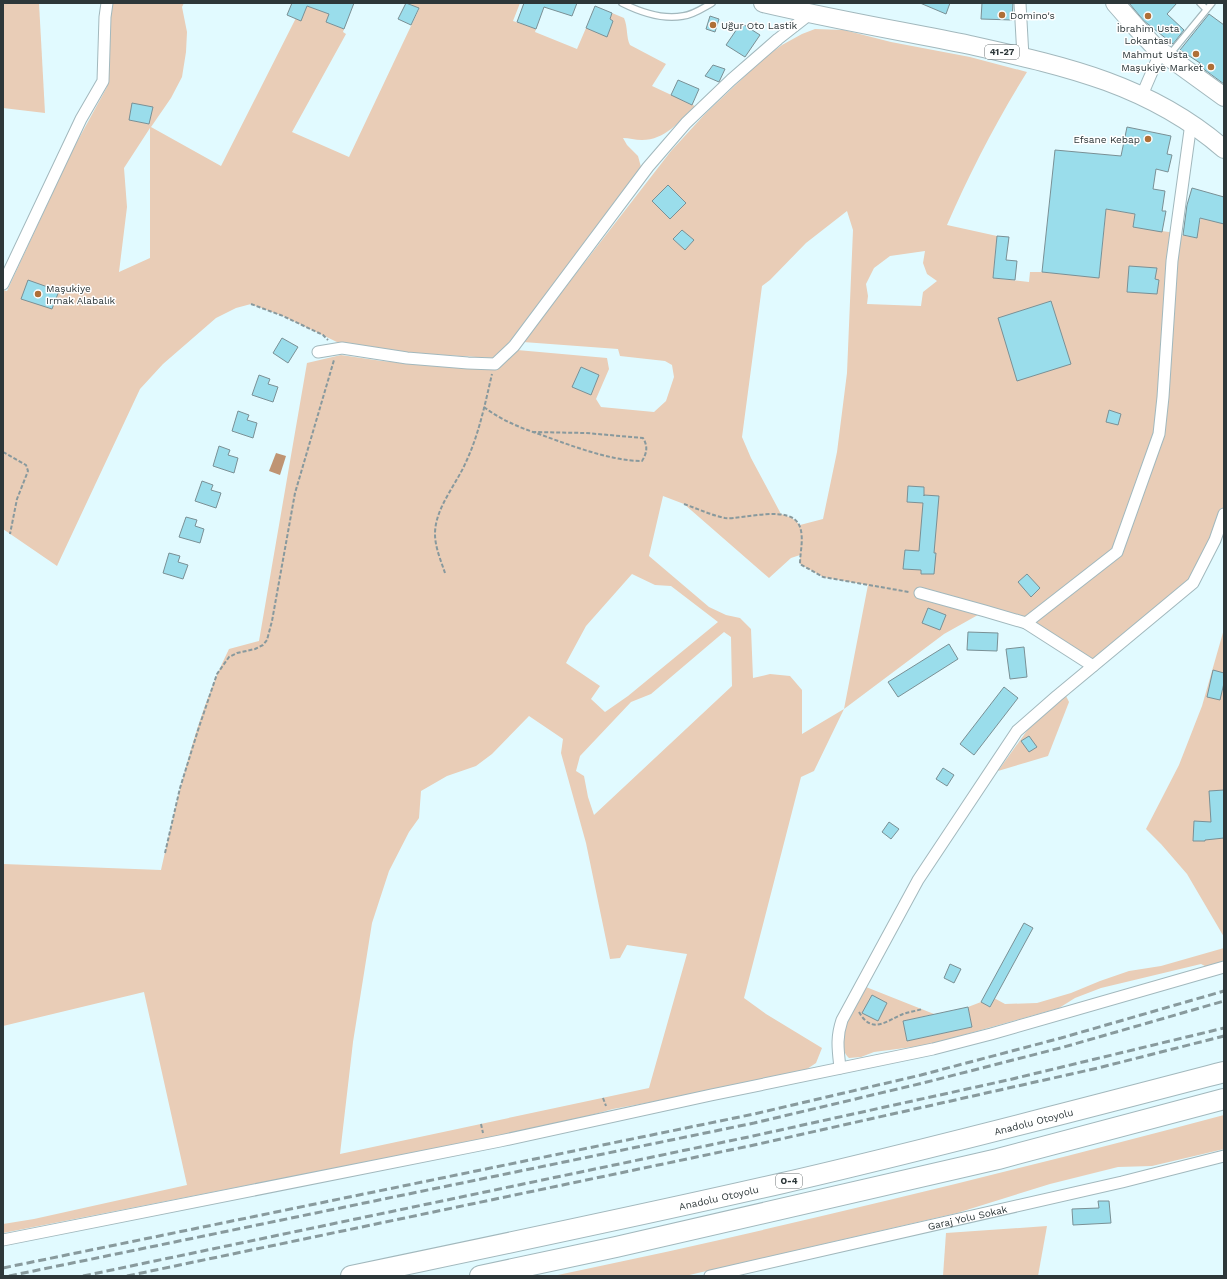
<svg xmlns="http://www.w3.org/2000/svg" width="1227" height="1279" viewBox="0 0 1227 1279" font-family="'Work Sans',sans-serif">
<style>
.green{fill:#e9cdb7;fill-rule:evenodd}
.water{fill:#bf9473}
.building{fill:#9addeb;stroke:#7a9095}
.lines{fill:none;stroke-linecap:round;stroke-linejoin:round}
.lane-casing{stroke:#a2b8bd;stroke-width:8}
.street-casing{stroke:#a2b8bd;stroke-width:13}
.primary-casing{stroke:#a2b8bd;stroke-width:20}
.highway-casing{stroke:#a2b8bd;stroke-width:22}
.path{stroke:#88999d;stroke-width:2;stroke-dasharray:4 2;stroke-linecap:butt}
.lane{stroke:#fff;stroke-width:5.5}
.street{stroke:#fff;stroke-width:11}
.primary{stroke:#fff;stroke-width:18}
.highway{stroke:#fff;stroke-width:20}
.rail{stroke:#889a9d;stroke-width:3;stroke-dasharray:8 4;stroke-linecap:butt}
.poi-dot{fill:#af6f37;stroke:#fff;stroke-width:1.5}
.labels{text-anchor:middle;stroke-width:3;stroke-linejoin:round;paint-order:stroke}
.shield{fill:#fff;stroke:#6c7374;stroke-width:1}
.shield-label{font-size:9px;font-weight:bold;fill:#2d3739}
.poi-label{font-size:10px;fill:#2d3739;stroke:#fff;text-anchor:start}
.street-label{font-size:10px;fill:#2d3739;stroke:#fff}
</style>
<rect width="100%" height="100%" fill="#e1faff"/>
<g class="green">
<path d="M3,3H39L45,113L3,108Z"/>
<path d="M111,3H184L182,7L187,32L186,52L182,77L171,98L151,127L221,166L296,18L301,20L307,6L329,14L326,22L344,29L343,32L346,34L292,132L349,157L419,9L408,3H520L513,21L536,29L535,32L577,49L586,28L607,36L613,21L610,19L612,13L624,18C628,27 626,37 630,45L666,64L652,86L695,106C680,121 665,140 642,140C635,140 629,138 623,138L627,145L638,156L641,167L619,198L503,350L492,358L413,353L384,350L339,343L283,316L251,304L236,308L216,318L163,364L140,389L57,566L3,529V290L7,291L72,151L107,87L108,42ZM152,107L149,124L130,120ZM150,128V258L119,272L127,207L124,168Z"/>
<path d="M815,29L844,30L891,42L970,57L1027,72C997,120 970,172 947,225L997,236L993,278L1029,282L1030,272H1042L1099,277L1112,155L1117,211L1135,214L1133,227L1176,233L1181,235L1196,238L1201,218L1224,224V514L1193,583L1093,666L1026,623L985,611L944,634L844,709L814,771L801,777L744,998L766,1014L822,1048L816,1063L804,1071L777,1079L613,1109L555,1125L3,1233V1224L34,1219L187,1185L144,992L3,1026V864L161,870C178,795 195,718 229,649L259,641L307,363L341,355L382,361L493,369L502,365L517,350L607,358L609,369L596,399L601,407L654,412L666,401L674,377L672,365L665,361L620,356L618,349L523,342L671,151L705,114L763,59L782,45L802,34ZM847,211L853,230L847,373L837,452L823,519L800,525L792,518L781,514L751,458L742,437L762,286L770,280L806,243ZM925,251L923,263L927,274L937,281L923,292L921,306L867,304L868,296L866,284L874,268L890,256ZM663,496L684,504L769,578L791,558L800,555V564L823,577L868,585L844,709L802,734V690L790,676L770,674L753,678L751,629L740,618L726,615L709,607L649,556ZM632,574L655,585L671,586L718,622L628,696L605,712L591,699L600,686L566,663L586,626ZM724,632L731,637L732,686L594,815L588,797L584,776L576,771L580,756L631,702L651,694ZM529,716L563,739L561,753L586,843L610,959L620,958L627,945L687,954L649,1088L340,1154L353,1042L372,923L389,871L409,832L419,818L421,791L447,776L476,766L492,754Z"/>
<path d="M1224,629V937L1187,874L1161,844L1146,829L1179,765L1202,706Z"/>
<path d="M1065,694L1069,702L1048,756L998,771L1031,725Z"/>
<path d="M1224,948V963L1207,967L1201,964L1101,988L1075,998L1059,1008L928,1045L874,1052L861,1057L849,1058C830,1040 855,1005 866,987L934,1014L903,1021L907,1041L972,1027L968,1007L981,1002L990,1007L994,998L1005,1004L1037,1003L1071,993L1100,981L1129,971L1161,966Z"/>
<path d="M1224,1115V1149L1152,1166L1118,1167L1050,1184L957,1213L685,1276H553C778,1229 1002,1174 1224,1115Z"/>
<path d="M1047,1226L1038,1276H943L946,1233Z"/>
</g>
<path class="water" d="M276,453L286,456L280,475L269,471Z"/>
<g class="building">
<path d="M292,3H354L344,29L326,22L329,14L307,6L301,21L287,15Z"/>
<path d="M406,3L419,8L411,25L398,19Z"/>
<path d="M524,3H577L572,16L544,7L536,29L517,22Z"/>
<path d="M920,3H950L946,14Z"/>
<path d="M982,3H1013L1012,20L981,19Z"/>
<path d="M1129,3H1177L1167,14L1184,30L1173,44L1144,21Z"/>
<path d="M595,6L612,13L610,19L613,21L607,37L586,28Z"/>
<path d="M1209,14L1224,25V84L1198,65L1200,63L1180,50Z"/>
<path d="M710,16L719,19L715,32L706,29Z"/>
<path d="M741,23L760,35L745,57L726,45Z"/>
<path d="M713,65L725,69L719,82L705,76Z"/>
<path d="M678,80L699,89L692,105L671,95Z"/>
<path d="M132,103L153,107L149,124L129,120Z"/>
<path d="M1127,127L1171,136L1167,154L1172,155L1168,172L1156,169L1153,189L1165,191L1162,211H1166L1162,232L1133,227L1135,214L1106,209L1099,278L1042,272L1055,150L1121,156Z"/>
<path d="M668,185L686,203L670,219L652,201Z"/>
<path d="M1192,188L1224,197V224L1200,218L1197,238L1183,235L1187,205Z"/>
<path d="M682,230L694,240L685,250L673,239Z"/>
<path d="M997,236L1009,237L1006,260L1017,261L1015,280L993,278Z"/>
<path d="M1129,266L1157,268L1155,279L1159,280L1157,294L1127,292Z"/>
<path d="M28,280L59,291L52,309L21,299Z"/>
<path d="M1051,301L1071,364L1017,381L998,318Z"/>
<path d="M282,338L298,347L288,363L273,353Z"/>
<path d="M581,367L599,375L591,395L572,387Z"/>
<path d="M259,375L270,379L268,384L278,387L273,402L252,395Z"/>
<path d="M1109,410L1121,414L1118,425L1106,422Z"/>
<path d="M238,411L249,415L247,420L257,423L253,438L232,431Z"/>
<path d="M219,446L230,450L228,455L238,458L234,473L213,466Z"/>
<path d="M202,481L213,485L211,490L221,493L216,508L195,501Z"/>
<path d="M908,486L924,487V496V495L939,496L934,553H936L934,574H921V570L903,569L905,550L919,551L923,503L907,502Z"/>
<path d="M186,517L197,520L195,526L204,529L200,543L179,537Z"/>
<path d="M169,553L180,556L178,562L188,565L183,579L163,573Z"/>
<path d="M1027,574L1040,588L1031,597L1018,582Z"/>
<path d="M928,608L946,615L940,630L922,623Z"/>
<path d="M968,632L998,633L997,651L967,650Z"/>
<path d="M949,644L958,659L898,697L888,682Z"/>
<path d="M1024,647L1027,677L1010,679L1006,649Z"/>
<path d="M1213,670L1224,673V683L1220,700L1207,697Z"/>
<path d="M1004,687L1018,698L974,755L960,744Z"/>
<path d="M1029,736L1037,747L1029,752L1021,741Z"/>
<path d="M943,768L954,775L947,786L936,779Z"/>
<path d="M1224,790V838L1205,840V841H1193L1194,821L1211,822L1209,791Z"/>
<path d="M889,822L899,829L891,839L882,832Z"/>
<path d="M1024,923L1033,928L990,1007L981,1002Z"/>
<path d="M950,964L961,969L954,983L944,978Z"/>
<path d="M872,995L887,1003L878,1021L862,1013Z"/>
<path d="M968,1007L972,1027L907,1041L903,1021Z"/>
<path d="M1098,1201H1109L1111,1223L1073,1225L1072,1209L1099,1208Z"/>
</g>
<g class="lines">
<defs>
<g id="lane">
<path d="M622,3C640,12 662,20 683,16C693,15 703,8 712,3"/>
<path d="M1200,3L1206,9"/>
<path d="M1170,54L1212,3"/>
</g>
<g id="street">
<path d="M1020,3L1023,57"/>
<path d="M1142,95L1161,51"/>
<path d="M3,284L81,119L103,81L105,17L107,3"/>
<path d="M318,352L342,348L407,358L468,363L495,364L514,346L648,167L686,123L731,80L778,39L810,14"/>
<path d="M920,593L985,611L1026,623"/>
<path d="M1093,666L1026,623L1117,552L1159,434L1163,397L1172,261L1191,123"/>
<path d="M840,1068C838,1049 836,1038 842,1020L918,880L1017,731L1057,696L1193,583L1215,540L1224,514"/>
<path d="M3,1240L500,1141L711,1095L933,1049L991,1034L1224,967"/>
<path id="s1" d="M710,1276L1122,1182L1224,1156"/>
</g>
<g id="primary">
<path d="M763,3C831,19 901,31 970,45C1064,66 1149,84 1224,149"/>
<path d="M1115,3L1136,27L1155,47L1224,97"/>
</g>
<g id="highway">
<path id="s2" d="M351,1276C495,1246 639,1216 783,1183C931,1149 1077,1110 1224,1072"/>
<path d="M480,1276L616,1247L998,1159L1224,1099"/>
</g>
</defs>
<use href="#lane" class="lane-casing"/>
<use href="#street" class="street-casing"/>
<use href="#primary" class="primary-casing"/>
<use href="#highway" class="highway-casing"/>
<g class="path">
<path d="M251,304L283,316L323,335L328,340"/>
<path d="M484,407C498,418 516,426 533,432C565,443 608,461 642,461C647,453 648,446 643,438L586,433L533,432"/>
<path d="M3,452L26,465L28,471L17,499L10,534"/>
<path d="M684,504C698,509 711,515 725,518C743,520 792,503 800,527C804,539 800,552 800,564L823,577L909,592"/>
<path d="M445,573C441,561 435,547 435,534C435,508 456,485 466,462C479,434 485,404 492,374"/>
<path d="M165,853L180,788L199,727L217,674L229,657L237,653L255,649L263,645L267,640L272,621L295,493L334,360"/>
<path d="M859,1012C872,1035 886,1021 903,1014C909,1012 916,1011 922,1009"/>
<path d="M603,1098L606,1106"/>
<path d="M481,1124L483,1133"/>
</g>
<use href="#lane" class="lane"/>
<use href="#street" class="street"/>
<use href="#primary" class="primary"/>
<use href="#highway" class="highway"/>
<g class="rail">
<path d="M3,1268L754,1114L921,1075L1061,1038L1224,991"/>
<path d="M9,1276L754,1123L923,1083L1064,1047L1224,1001"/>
<path d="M83,1276L753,1136L1008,1080L1224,1028"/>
<path d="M127,1276L754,1145L1098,1068L1224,1036"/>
</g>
</g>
<g class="poi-dot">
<circle cx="1002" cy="15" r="4"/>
<circle cx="1148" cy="16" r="4"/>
<circle cx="713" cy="25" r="4"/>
<circle cx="1196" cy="54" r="4"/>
<circle cx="1211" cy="67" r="4"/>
<circle cx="1148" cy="139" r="4"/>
<circle cx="38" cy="294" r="4"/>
</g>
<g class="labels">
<g class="shield">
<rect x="985" y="45" width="34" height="14" rx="3"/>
<rect x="776" y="1174" width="26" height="14" rx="3"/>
</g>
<g class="shield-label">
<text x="1002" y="55">41-27</text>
<text x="789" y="1184">O-4</text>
</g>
<g class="poi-label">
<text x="1010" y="19">Domino's</text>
<text x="721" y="29">Uğur Oto Lastik</text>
<text x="1148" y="32" text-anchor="middle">İbrahim Usta<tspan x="1148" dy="12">Lokantası</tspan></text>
<text x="1188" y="58" text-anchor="end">Mahmut Usta</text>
<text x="1203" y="71" text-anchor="end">Maşukiye Market</text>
<text x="1140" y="143" text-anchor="end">Efsane Kebap</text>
<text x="46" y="292">Maşukiye<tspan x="46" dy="12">Irmak Alabalık</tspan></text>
</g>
<g class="street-label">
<text dy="4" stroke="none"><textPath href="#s2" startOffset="700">Anadolu Otoyolu</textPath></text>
<text dy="4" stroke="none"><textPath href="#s2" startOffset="376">Anadolu Otoyolu</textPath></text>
<text dy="4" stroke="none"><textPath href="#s1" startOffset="264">Garaj Yolu Sokak</textPath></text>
</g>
</g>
<rect width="1227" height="1279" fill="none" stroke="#2d3739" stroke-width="8"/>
</svg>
